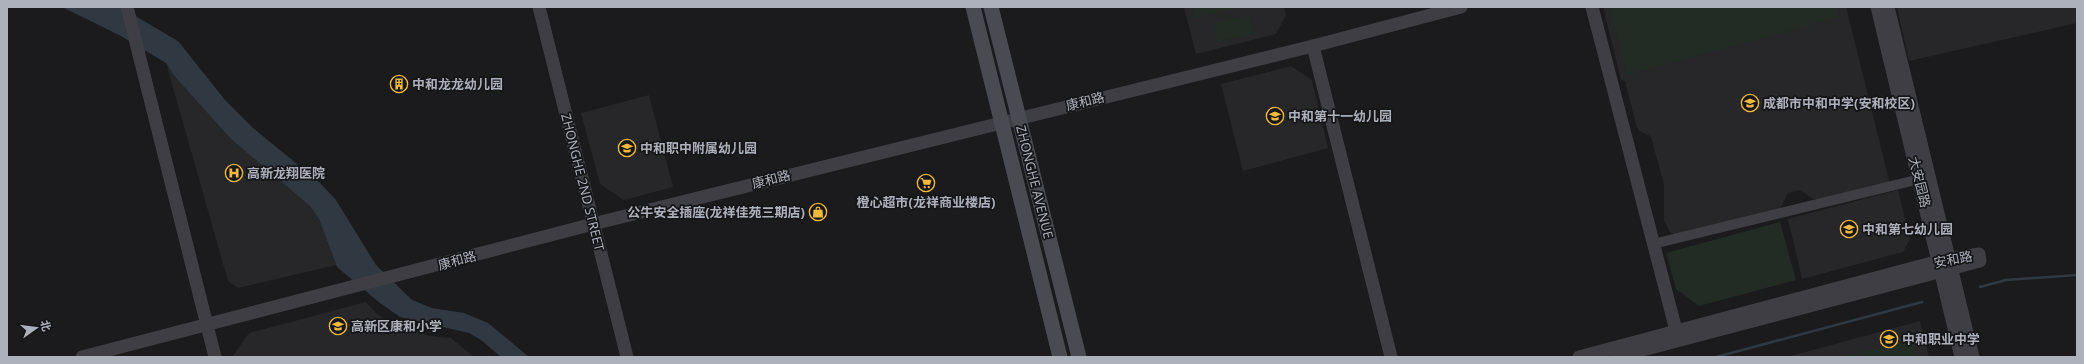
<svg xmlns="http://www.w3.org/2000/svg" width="2084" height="364" viewBox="0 0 2084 364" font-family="'Noto Sans','Noto Sans SC',sans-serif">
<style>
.built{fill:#27272a}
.green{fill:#222b24}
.water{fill:#303941}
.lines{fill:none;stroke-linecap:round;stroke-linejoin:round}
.stream{stroke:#303941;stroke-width:2.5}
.minor{stroke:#3e3e44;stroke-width:10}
.tertiary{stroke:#3e3e44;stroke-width:13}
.secondary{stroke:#4a4b52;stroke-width:15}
.labels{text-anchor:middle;stroke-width:3.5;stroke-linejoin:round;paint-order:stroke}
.poi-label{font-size:13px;font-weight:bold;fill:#adb1bc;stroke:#161518;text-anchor:start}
.street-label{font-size:13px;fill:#adb1bc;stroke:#161518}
</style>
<rect width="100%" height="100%" fill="#1b1b1d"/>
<g class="built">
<path d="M1184,7H1284L1286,15L1276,34L1196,54Z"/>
<path d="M1603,7H1846L1890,184L1820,199H1813L1800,190L1788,193L1780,209L1675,235L1670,232L1664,220V185L1652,140L1650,136L1639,131L1636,125L1625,81L1621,80Z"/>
<path d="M1897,7H2077V23L1909,61Z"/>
<path d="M166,63L176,78L231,139L310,206L319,219L336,265L238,288L228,281Z"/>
<path d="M1291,66L1312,80L1328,148L1243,171L1221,84Z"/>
<path d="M649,95L673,187L624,200L600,184L581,113Z"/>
<path d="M1898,190L1910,239L1903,252L1802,279L1788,219Z"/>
<path d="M366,302L377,314L389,321L429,336L451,338L474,357H232L249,333Z"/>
<path d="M1920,321L1929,357H1787Z"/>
</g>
<g class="green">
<path d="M1193,7H1242L1195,18Z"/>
<path d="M1609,7H1837L1840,17L1627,75Z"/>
<path d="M1249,15L1253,33L1218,42L1213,23Z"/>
<path d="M1780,222L1796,280L1699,306L1676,289L1666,253Z"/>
<path d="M1913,340L1917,357H1841Z"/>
</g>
<path class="water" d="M62,7H120L178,41L225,100L253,128L319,182L336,200L376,265L412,300L432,308L464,313L488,323L529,357H501L481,340L469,333L400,317L380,303L337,267L319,219L310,206L231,139L176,78L166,63L121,36Z"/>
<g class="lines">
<g class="stream">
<path d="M1980,287L2006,280L2077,275"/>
<path d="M1716,357L1922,302"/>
</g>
<path class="minor" d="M1653,244L1920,179"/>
<g class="tertiary">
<path d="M127,7L215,357"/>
<path d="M539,7L627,357"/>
<path d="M1592,7L1678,338"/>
<path d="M1877,7L1961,357"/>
<path d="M1888,7L1973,357"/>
<path d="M1313,46L1391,357"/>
<path d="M82,357L597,223L1313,46L1461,7"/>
<path d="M1579,357L1939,261L1979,254L1980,261L1616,357"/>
</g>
<g class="secondary">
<path d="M973,7L1060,357"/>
<path d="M991,7L1079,357"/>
</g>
</g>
<defs>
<symbol id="building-ring" viewBox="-11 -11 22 22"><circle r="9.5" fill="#161518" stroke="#f0ba3f" stroke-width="1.5"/><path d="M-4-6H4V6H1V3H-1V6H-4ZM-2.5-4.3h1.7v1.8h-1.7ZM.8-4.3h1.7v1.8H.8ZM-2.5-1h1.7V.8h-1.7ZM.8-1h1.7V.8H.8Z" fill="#f0ba3f"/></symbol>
<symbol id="school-ring" viewBox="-11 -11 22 22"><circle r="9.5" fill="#161518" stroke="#f0ba3f" stroke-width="1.5"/><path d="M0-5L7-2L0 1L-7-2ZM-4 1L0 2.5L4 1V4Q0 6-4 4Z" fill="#f0ba3f"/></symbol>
<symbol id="hospital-ring" viewBox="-11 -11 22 22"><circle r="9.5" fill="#161518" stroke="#f0ba3f" stroke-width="1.5"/><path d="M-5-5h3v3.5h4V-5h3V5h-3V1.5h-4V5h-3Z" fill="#f0ba3f"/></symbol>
<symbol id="supermarket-ring" viewBox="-11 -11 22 22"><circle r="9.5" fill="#161518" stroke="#f0ba3f" stroke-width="1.5"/><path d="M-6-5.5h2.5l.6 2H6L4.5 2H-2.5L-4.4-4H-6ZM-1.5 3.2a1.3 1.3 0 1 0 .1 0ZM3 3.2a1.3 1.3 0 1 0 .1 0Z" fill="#f0ba3f"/></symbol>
<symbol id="shop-ring" viewBox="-11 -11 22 22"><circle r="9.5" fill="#161518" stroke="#f0ba3f" stroke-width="1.5"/><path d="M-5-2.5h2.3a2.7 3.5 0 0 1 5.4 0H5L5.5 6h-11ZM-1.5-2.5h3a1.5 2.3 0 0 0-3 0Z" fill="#f0ba3f"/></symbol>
</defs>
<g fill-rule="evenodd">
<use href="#building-ring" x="389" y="74" width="20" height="20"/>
<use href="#school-ring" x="1740" y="93" width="20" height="20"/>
<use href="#school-ring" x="1265" y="106" width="20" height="20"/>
<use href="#school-ring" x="617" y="138" width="20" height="20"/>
<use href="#hospital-ring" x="224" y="163" width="20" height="20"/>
<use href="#supermarket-ring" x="916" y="173" width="20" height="20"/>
<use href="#shop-ring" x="808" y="202" width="20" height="20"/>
<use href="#school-ring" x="1839" y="219" width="20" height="20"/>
<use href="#school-ring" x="328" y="316" width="20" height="20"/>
<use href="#school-ring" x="1879" y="329" width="20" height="20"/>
</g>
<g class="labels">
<g class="poi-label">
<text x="412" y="89">中和龙龙幼儿园</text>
<text x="1763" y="108">成都市中和中学(安和校区)</text>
<text x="1288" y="121">中和第十一幼儿园</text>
<text x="640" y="153">中和职中附属幼儿园</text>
<text x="247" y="178">高新龙翔医院</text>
<text x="926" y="207" text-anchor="middle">橙心超市(龙祥商业楼店)</text>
<text x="805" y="217" text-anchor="end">公牛安全插座(龙祥佳苑三期店)</text>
<text x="1862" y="234">中和第七幼儿园</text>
<text x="351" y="331">高新区康和小学</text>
<text x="1902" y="344">中和职业中学</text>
</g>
<g class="street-label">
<text transform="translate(1085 101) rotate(-14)" y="5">康和路</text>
<text transform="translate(771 179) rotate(-14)" y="5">康和路</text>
<text transform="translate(583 182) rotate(76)" y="5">ZHONGHE 2ND STREET</text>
<text transform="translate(1035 182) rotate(76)" y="5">ZHONGHE AVENUE</text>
<text transform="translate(1920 182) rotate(76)" y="5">大安园路</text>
<text transform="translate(1953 259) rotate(-11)" y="5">安和路</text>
<text transform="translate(457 260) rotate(-15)" y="5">康和路</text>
</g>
</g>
<rect width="2084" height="364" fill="none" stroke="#adb1bc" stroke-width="16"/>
<g transform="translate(36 328) rotate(76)" stroke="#161518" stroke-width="3" paint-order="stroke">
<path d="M0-3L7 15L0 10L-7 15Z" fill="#adb1bc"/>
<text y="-6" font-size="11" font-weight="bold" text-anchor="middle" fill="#adb1bc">北</text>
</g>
</svg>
